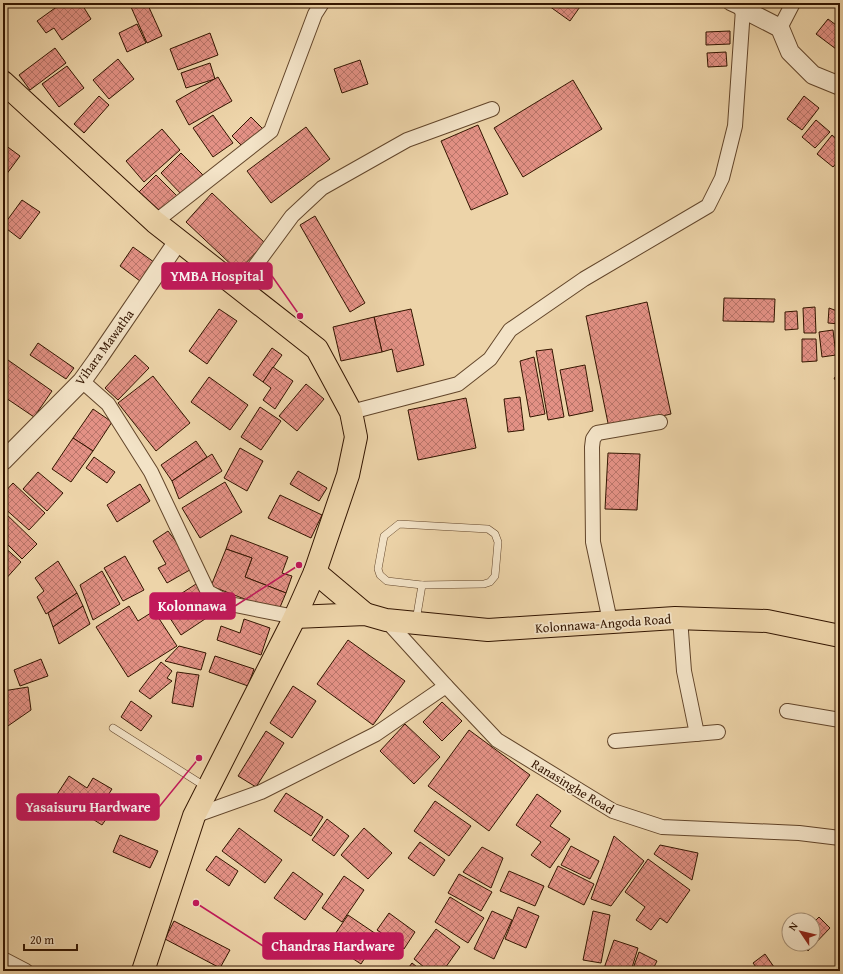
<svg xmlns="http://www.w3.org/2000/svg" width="843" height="974" viewBox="0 0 843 974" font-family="'Gentium Book Plus',serif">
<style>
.building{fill:url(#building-cross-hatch);stroke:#331500}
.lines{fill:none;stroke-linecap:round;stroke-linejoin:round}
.service-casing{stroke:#62452a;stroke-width:8}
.minor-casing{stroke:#62452a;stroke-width:16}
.tertiary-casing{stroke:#62452a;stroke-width:20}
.primary-casing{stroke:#331500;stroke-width:24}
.service{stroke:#f3e3c7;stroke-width:7}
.minor{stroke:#f3e3c7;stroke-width:14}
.tertiary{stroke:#f3e3c7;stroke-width:18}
.primary{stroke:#edd4a9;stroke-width:22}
.labels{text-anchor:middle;stroke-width:3.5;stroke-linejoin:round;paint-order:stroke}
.street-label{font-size:13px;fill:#331500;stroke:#f3e3c7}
.leader{fill:none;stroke:#c2185b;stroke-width:1.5}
.callout-dot{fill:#c2185b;stroke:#f3e3c7;stroke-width:1.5}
.callout{fill:#c2185b;stroke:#c2185b;stroke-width:1.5}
.callout-label{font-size:14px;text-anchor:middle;font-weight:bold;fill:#fff}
</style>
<defs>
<pattern id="building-cross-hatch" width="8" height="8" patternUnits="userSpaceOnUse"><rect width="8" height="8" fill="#e39185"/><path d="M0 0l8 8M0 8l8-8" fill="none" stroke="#b9756a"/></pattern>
</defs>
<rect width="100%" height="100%" fill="#edd4a9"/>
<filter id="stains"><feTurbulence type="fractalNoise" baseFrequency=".005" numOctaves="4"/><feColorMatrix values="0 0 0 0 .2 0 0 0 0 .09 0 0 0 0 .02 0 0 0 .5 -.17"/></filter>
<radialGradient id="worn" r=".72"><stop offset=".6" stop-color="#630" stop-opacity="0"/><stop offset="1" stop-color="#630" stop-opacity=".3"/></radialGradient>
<g class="building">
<path d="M62,3H81L91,19L62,40L54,28L46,33L37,21Z"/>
<path d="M139,3H147L162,36L147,43L131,7Z"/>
<path d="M551,3H580L582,4L570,21L549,6Z"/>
<path d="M828,19L840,28V52L816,34Z"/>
<path d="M137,24L146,43L127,52L119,33Z"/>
<path d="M730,31V44L706,45V32Z"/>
<path d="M210,33L218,55L178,70L170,49Z"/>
<path d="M55,48L66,63L30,90L19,75Z"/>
<path d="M726,52L727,66L708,67L707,53Z"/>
<path d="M118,59L134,79L109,99L93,80Z"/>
<path d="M360,60L368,84L342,93L334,69Z"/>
<path d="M210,63L215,79L186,88L181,73Z"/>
<path d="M67,66L84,88L59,107L42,84Z"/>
<path d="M218,77L232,101L189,125L176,101Z"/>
<path d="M573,80L602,129L523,177L494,128Z"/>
<path d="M99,96L109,105L84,133L74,124Z"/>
<path d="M804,96L819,108L802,130L787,119Z"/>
<path d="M213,115L233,143L213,157L193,128Z"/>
<path d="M251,117L264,130L245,149L232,136Z"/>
<path d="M816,120L830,132L815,148L802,137Z"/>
<path d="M478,125L508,194L471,210L441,141Z"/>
<path d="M306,127L330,159L271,203L247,171Z"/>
<path d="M162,129L180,150L144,182L126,161Z"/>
<path d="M832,135L840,142V159L833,167L817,154Z"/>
<path d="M5,145L20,156L3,179V149Z"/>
<path d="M181,153L204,176L183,196L161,173Z"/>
<path d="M156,175L179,198L160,216L138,193Z"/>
<path d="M212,193L265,243L238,271L186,222Z"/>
<path d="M22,200L40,212L20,239L3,226Z"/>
<path d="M315,216L365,303L350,312L300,225Z"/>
<path d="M133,247L158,265L144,284L120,266Z"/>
<path d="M724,298L775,299L774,322L723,321Z"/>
<path d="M647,302L671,414L609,428L586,316Z"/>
<path d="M815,307L816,333H804L803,308Z"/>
<path d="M829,308L840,312V324L828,323Z"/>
<path d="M219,309L237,321L207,364L189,351Z"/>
<path d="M411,309L424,365L397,372L392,349L382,352L374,317Z"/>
<path d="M797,311L798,329L785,330V312Z"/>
<path d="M374,317L382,352L341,361L333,327Z"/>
<path d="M833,330L836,355L822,357L819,332Z"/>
<path d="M802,339H816L817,361L802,362Z"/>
<path d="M38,343L74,368L66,379L30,355Z"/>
<path d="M272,348L282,355L263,382L253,375Z"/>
<path d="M552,349L564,417L548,420L536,351Z"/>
<path d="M135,355L149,368L118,400L105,388Z"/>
<path d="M534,357L545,414L530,417L520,361Z"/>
<path d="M8,360L52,391L34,417L3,396V368Z"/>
<path d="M585,365L593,411L569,416L560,370Z"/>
<path d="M273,367L293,381L275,409L263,400L271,388L263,382Z"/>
<path d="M840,374V388L834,378Z"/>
<path d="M153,376L190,423L156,451L118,403Z"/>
<path d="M209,377L248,405L230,430L191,402Z"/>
<path d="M306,384L324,399L297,431L279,416Z"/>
<path d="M520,397L524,430L508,432L504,399Z"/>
<path d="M466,398L476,448L418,460L408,410Z"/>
<path d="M260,407L281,421L261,450L241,437Z"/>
<path d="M93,409L112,422L93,451L73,438Z"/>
<path d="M73,438L93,451L71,482L52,469Z"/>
<path d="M196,441L207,457L172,481L161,465Z"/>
<path d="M240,448L263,461L247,491L224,478Z"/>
<path d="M608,453L640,454L637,510L605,509Z"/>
<path d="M212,454L222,471L179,499L172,481Z"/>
<path d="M94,457L115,472L107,483L86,468Z"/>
<path d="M298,471L327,488L319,501L290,484Z"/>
<path d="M38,472L63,493L47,511L23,489Z"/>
<path d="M225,482L242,512L200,538L182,508Z"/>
<path d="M13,483L45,513L29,530L3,507V494Z"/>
<path d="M140,484L150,501L117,522L107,505Z"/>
<path d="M280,495L322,515L311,538L268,518Z"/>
<path d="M3,511L37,544L22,559L3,540Z"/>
<path d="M168,531L195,567L167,583L158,568L166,564L153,541Z"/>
<path d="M231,535L288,557L282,573L292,576L286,593L245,577L252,558L226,549Z"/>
<path d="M3,546L21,562L3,582Z"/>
<path d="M226,549L252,558L245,577L286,593L278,612L211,586Z"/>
<path d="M125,556L144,590L123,601L104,568Z"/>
<path d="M58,561L77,593L46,614L37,597L44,591L35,578Z"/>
<path d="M102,571L120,604L93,620L80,585Z"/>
<path d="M196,584L214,613L181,635L162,606Z"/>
<path d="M77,593L83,606L53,627L48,613Z"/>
<path d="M83,606L90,624L59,644L53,627Z"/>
<path d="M129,606L138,621L154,611L177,646L128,677L96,627Z"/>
<path d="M244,619L270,628L261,655L217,640L221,626L240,633Z"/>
<path d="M348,640L405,681L373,725L317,684Z"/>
<path d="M179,646L206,653L201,670L165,661Z"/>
<path d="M215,656L254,669L248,686L209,672Z"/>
<path d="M41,659L48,676L20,686L14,670Z"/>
<path d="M161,662L172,671L167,678L172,681L150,699L139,691Z"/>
<path d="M177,672L199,675L193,707L172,703Z"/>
<path d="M293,686L316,701L292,738L270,723Z"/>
<path d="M28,687L31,710L5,728L3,713V691Z"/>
<path d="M131,701L152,716L141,731L121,717Z"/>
<path d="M442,702L462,721L442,741L423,722Z"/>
<path d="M405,724L440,757L414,784L380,751Z"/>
<path d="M469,730L530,775L489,831L428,786Z"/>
<path d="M266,731L284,743L256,787L238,776Z"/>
<path d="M69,776L87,788L93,778L112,789L103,803L113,809L102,825L56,796Z"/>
<path d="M286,793L323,817L311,836L274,811Z"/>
<path d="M537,794L561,811L550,826L570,839L550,868L531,855L541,842L516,825Z"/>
<path d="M435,801L471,826L449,856L414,831Z"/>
<path d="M327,819L349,836L334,856L312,840Z"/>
<path d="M239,828L282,860L265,883L222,851Z"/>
<path d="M364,828L392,853L368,879L341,855Z"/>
<path d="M120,835L158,851L150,868L113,852Z"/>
<path d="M614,836L644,861L611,906L591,899Z"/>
<path d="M420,842L445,860L434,876L408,858Z"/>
<path d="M660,845L698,853L692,880L654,854Z"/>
<path d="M571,846L599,861L590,879L561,865Z"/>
<path d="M482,847L503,858L491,888L463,872Z"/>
<path d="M216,856L238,871L229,886L206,870Z"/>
<path d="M648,859L690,890L667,923L660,918L651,930L636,920L645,907L625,892Z"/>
<path d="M558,866L594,884L584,905L548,887Z"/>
<path d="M509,871L544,886L535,906L500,891Z"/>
<path d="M293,872L323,894L305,920L274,898Z"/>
<path d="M459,874L492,892L481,911L448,893Z"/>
<path d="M344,876L364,890L342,922L322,908Z"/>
<path d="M450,897L484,918L468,943L435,922Z"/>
<path d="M518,907L539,916L526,948L505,939Z"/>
<path d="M492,911L512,920L494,959L474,949Z"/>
<path d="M593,911L610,915L601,963L583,960Z"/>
<path d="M389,913L415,932L404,949L377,930Z"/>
<path d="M348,915L379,936L361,964L329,943Z"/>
<path d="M819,917L830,928L808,951L801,944H813V923Z"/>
<path d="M174,921L230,950L220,968L165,939Z"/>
<path d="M436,929L460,947L443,971H429L414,959Z"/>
<path d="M614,940L638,948L631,971H603Z"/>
<path d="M639,952L657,961L652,971H632Z"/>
<path d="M765,954L774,967L768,971H759L753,963Z"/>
<path d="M412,963L422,971H406Z"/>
</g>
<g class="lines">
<defs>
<g id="service">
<path d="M399,524L488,529L495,534L498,542L495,576L490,582L484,584L422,585L387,581L380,575L378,569L384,536Z"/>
<path d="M416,621L422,585"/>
<path d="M113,728L206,787"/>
</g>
<g id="minor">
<path d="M780,28L793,3"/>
<path d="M155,222L271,131L315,14L322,3"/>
<path d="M239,288L292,216L322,188L407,140L492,109"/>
<path d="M82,381L108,404L151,472L208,592L230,604L295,617"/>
<path d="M351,412L458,384L490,359L510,330L584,279L708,206L722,178L735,126L743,9L730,3"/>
<path d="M680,618L684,671L697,734"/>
<path d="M386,620L446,686L497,740L613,811L662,827L799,833L840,838"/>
<path d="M610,621L593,542L592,447L593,439L597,433L660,422"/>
<path d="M787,711L840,720"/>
<path d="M615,741L718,732"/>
<path d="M194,816L261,792L376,734L446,686"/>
<path d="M3,959L26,971"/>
</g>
<g id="tertiary">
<path d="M743,9L780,28L790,52L813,75L840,86"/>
<path d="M3,461L82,381L97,360L178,241"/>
</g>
<g id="primary">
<path d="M3,82L155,222L317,349L351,412L356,437L348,475L315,572L295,617L194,816L143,971"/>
<path d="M315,572L365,614"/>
<path d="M295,617L365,614L386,620L488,630L675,618L767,621L840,636"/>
</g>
</defs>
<use href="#service" class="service-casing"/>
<use href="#minor" class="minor-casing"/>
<use href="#tertiary" class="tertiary-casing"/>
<use href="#primary" class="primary-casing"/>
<use href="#service" class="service"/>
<use href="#minor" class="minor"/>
<use href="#tertiary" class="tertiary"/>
<use href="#primary" class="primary"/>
</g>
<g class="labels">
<g class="street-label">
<text transform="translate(104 347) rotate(-54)" y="5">Vihara Mawatha</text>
<text transform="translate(603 623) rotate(-4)" y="5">Kolonnawa-Angoda Road</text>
<text transform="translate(573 786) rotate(31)" y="5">Ranasinghe Road</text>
</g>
</g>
<path class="leader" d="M300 316L272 276M299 565L235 606M199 758L159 807M196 903L263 946"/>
<g class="callout-dot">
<circle cx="300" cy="316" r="4"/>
<circle cx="299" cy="565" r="4"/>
<circle cx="199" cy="758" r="4"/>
<circle cx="196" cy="903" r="4"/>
</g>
<g class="callout">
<rect x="162" y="263" width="110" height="26" rx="4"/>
<rect x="150" y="593" width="85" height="26" rx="4"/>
<rect x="17" y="794" width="142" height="26" rx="4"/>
<rect x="263" y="933" width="140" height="26" rx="4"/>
</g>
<g class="callout-label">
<text x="217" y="281">YMBA Hospital</text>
<text x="192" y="611">Kolonnawa</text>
<text x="88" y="812">Yasaisuru Hardware</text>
<text x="333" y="951">Chandras Hardware</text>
</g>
<rect width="843" height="974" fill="none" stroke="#edd4a9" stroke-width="16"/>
<rect x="4" y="4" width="835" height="966" fill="none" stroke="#331500" stroke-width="2"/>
<rect x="8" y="8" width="827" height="958" fill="none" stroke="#331500"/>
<g transform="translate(801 932) rotate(305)"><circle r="19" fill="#f3e3c7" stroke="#a69177"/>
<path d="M0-3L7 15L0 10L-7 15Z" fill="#8f2418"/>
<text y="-6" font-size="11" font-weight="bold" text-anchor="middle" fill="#331500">N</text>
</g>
<path d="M24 944v6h53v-6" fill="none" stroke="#331500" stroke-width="2"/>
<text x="30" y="944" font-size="12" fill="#331500" stroke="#f3e3c7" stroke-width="3" paint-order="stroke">20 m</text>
<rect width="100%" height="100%" filter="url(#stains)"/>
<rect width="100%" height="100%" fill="url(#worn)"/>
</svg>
